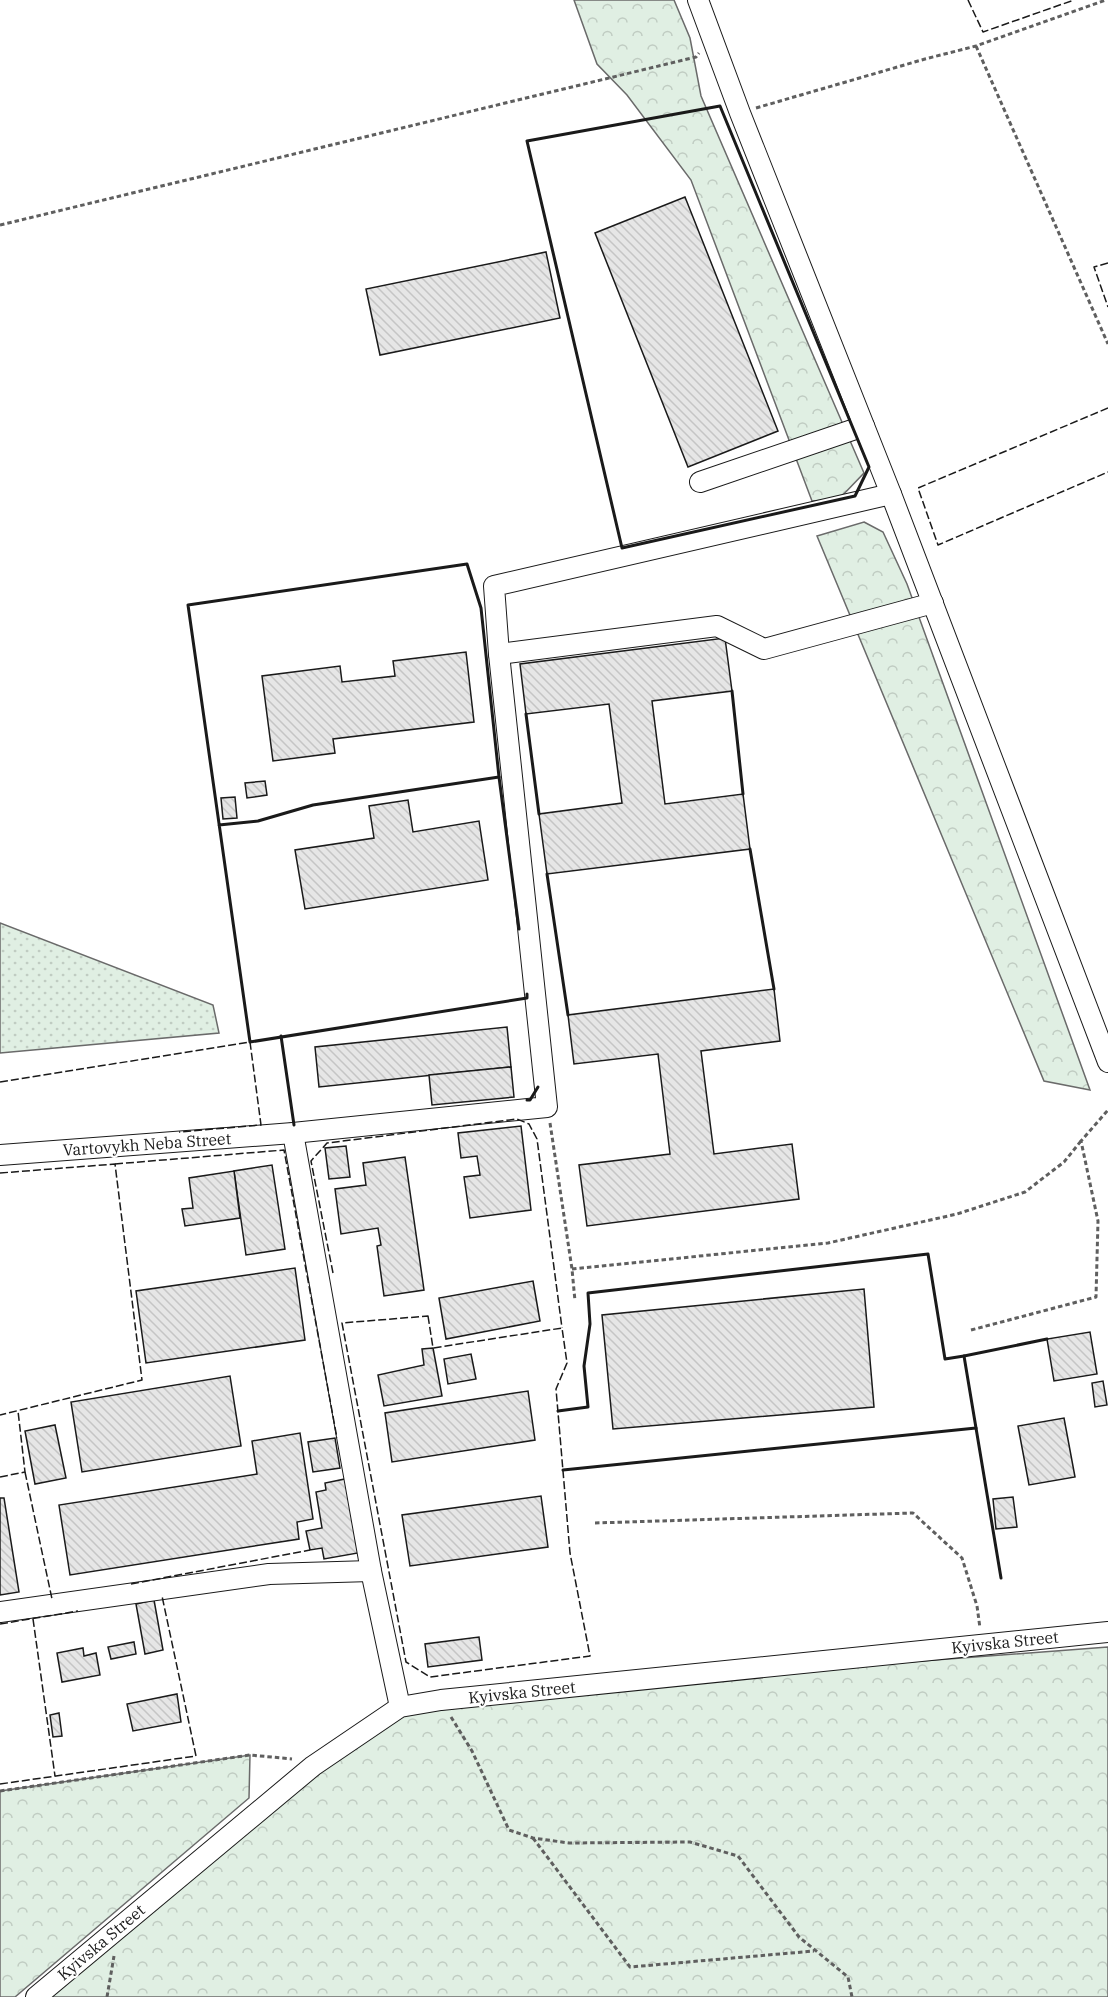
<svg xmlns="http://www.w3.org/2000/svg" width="1108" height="1997" viewBox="0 0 1108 1997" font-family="'IBM Plex Serif',serif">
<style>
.grass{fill:url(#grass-dots);stroke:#6a6a6a;stroke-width:1.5}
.forest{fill:url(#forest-crowns);stroke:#6a6a6a;stroke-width:1.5}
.building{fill:url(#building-back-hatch);stroke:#1a1a1a;stroke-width:1.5}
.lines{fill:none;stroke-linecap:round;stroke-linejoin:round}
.minor-casing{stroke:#1a1a1a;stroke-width:22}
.path{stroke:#5f5f5f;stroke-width:3;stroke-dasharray:4.5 3;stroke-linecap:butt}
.minor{stroke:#fff;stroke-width:20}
.fence{stroke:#1a1a1a;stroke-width:1.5;stroke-dasharray:8 3;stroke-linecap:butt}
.wall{stroke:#1a1a1a;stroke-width:3}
.labels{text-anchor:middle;stroke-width:4.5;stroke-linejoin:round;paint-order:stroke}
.street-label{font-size:16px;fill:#1a1a1a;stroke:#fff}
</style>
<defs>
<pattern id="grass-dots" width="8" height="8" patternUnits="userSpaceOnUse" patternTransform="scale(1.5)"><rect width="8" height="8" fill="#e0efe3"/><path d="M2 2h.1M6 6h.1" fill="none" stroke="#c0ccc2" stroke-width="1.8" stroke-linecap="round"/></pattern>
<pattern id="forest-crowns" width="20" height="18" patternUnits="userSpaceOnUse" patternTransform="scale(1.5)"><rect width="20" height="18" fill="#e0efe3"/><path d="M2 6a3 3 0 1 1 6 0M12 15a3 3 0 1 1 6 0" fill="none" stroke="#c0ccc2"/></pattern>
<pattern id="building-back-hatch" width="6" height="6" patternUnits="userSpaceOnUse" patternTransform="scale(1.5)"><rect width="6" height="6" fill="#e6e6e6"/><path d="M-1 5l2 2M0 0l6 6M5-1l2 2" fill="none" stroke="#c5c5c5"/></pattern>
</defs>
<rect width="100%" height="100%" fill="#fff"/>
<path class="grass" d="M0,923L213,1005L219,1033L0,1053Z"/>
<g class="forest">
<path d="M574,0H674L690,38L701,96L864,473L839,499L812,501L691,180L627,95L597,64Z"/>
<path d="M864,522L883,532L907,584L1090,1090L1044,1081L817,536Z"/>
<path d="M1108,1647V1997H37L400,1707L470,1695Z"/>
<path d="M250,1755L249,1798L15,1997H0V1791Z"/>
</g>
<g class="building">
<path d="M685,197L778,431L688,467L595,233Z"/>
<path d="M546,252L560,318L380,355L366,289Z"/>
<path d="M725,638L732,691L652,701L665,804L743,794L750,849L547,874L539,814L622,803L609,704L526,714L520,664Z"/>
<path d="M466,652L474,722L333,739L335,753L273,761L262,676L340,666L342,682L395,676L393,661Z"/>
<path d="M265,781L267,795L247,798L245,783Z"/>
<path d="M235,797L237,818L223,819L221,798Z"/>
<path d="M408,800L413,832L479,821L488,880L305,909L295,850L374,838L369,806Z"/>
<path d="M774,989L780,1041L701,1051L714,1154L792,1144L799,1199L587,1226L579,1165L670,1154L658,1054L574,1064L568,1015Z"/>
<path d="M507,1027L511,1067L319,1087L315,1047Z"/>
<path d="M511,1067L514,1097L432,1105L429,1075Z"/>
<path d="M521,1126L531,1210L470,1218L464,1177L480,1175L477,1156L461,1158L458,1133Z"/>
<path d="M346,1146L350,1177L329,1179L325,1148Z"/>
<path d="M405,1157L424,1290L384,1296L377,1246L381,1245L378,1228L341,1234L335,1189L366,1185L363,1163Z"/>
<path d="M272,1165L285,1249L246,1255L234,1171Z"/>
<path d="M234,1171L240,1218L185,1226L182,1209L193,1208L189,1178Z"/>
<path d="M295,1268L305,1340L146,1363L136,1291Z"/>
<path d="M533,1281L540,1321L446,1339L439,1298Z"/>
<path d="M864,1289L874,1407L613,1429L602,1315Z"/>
<path d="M1090,1332L1097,1374L1054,1381L1047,1339Z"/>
<path d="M433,1348L442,1396L384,1406L378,1375L424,1365L422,1349Z"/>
<path d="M471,1354L476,1379L448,1384L444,1359Z"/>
<path d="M230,1376L241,1446L82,1472L71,1402Z"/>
<path d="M1103,1381L1107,1405L1095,1407L1092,1383Z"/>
<path d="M528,1391L535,1440L392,1462L385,1413Z"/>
<path d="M1064,1418L1075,1477L1029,1485L1018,1426Z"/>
<path d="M55,1425L66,1478L35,1484L25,1431Z"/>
<path d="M300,1433L313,1519L297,1522L299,1539L70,1575L59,1505L257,1474L252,1441Z"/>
<path d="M335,1438L340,1468L313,1472L308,1442Z"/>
<path d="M345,1479L358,1553L324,1559L322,1548L310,1550L306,1531L322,1528L316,1492L326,1490L325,1483Z"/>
<path d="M541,1496L548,1547L410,1566L402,1515Z"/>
<path d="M1013,1497L1017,1527L996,1529L993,1499Z"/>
<path d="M0,1498H4L19,1592L0,1595Z"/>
<path d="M154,1600L163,1650L145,1654L136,1604Z"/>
<path d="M479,1637L482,1660L428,1667L425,1644Z"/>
<path d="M134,1642L136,1654L111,1659L108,1647Z"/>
<path d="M83,1648L84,1656L96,1653L100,1675L62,1682L57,1653Z"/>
<path d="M177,1694L181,1722L133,1731L127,1704Z"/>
<path d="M59,1713L62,1736L53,1737L50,1715Z"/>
</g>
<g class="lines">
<defs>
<g id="minor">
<path d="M698,0L740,113L891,494L1108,1062"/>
<path d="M700,482L864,426"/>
<path d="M499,654L717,626L764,649L933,603"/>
<path d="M293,1133L371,1571L400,1707"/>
<path d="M0,1155L293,1133L547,1107L499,654L494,586L891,494"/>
<path d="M0,1612L269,1574L371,1571"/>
<path d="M36,1997L313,1766L400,1707L441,1700L1108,1632"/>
</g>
</defs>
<use href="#minor" class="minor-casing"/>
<g class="path">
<path d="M976,46L1108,344"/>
<path d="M756,108L925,59L976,46L1106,0"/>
<path d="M0,225L696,57L699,53"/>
<path d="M550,1123L572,1269L575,1301"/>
<path d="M572,1269L828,1243L957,1214L1025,1192L1064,1162L1081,1141"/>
<path d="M971,1330L1096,1297L1098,1221L1081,1141L1108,1110"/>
<path d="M595,1523L913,1513L962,1558L977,1606L980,1628"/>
<path d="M451,1717L472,1751L509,1830L533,1838L569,1843L690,1842L738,1856L799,1937L848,1977L852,1997"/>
<path d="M0,1791L250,1755L292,1759"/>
<path d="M533,1838L630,1967L814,1951"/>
<path d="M107,1997L114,1956"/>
</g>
<use href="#minor" class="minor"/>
<g class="fence">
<path d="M968,0L983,32L1074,0"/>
<path d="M1108,263L1094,267L1108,307"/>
<path d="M1108,408L918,488L938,545L1108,472"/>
<path d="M0,1082L250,1042L261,1125L179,1132"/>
<path d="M115,1164L284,1150L337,1438"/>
<path d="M0,1173L115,1164L142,1380L0,1415"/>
<path d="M333,1273L311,1161L327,1143L517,1119L529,1124L537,1139L562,1328"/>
<path d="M428,1316L433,1348L562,1328L567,1363L556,1389L570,1553L590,1656L430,1677L406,1662L342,1323Z"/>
<path d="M25,1472L52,1599L54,1598"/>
<path d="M0,1477L25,1472L18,1411"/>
<path d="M131,1584L310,1550"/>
<path d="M33,1619L55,1776"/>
<path d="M0,1624L78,1611"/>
<path d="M0,1784L196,1756L162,1596H161"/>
</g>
<g class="wall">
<path d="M720,106L869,467L855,496L622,548L527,141Z"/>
<path d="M732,691L743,794"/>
<path d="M526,714L539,814"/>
<path d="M499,777L519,929"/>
<path d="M219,825L258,821L313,805L499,777L481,608L467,564L188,605L250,1042L527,998V994"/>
<path d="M750,849L774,989"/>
<path d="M547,874L568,1015"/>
<path d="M281,1036L294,1125"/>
<path d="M527,1100H530L538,1087"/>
<path d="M964,1356L1047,1339"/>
<path d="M558,1411L588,1407L584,1366L590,1324L588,1293L928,1254L945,1359L964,1356L976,1428L563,1470"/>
<path d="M976,1428L1001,1578"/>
</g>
</g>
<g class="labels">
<g class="street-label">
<text transform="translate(147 1144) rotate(-4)" y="6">Vartovykh Neba Street</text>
<text transform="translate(1005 1642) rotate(-6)" y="6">Kyivska Street</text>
<text transform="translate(522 1692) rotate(-6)" y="6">Kyivska Street</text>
<text transform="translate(101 1942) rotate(-40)" y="6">Kyivska Street</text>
</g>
</g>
</svg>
